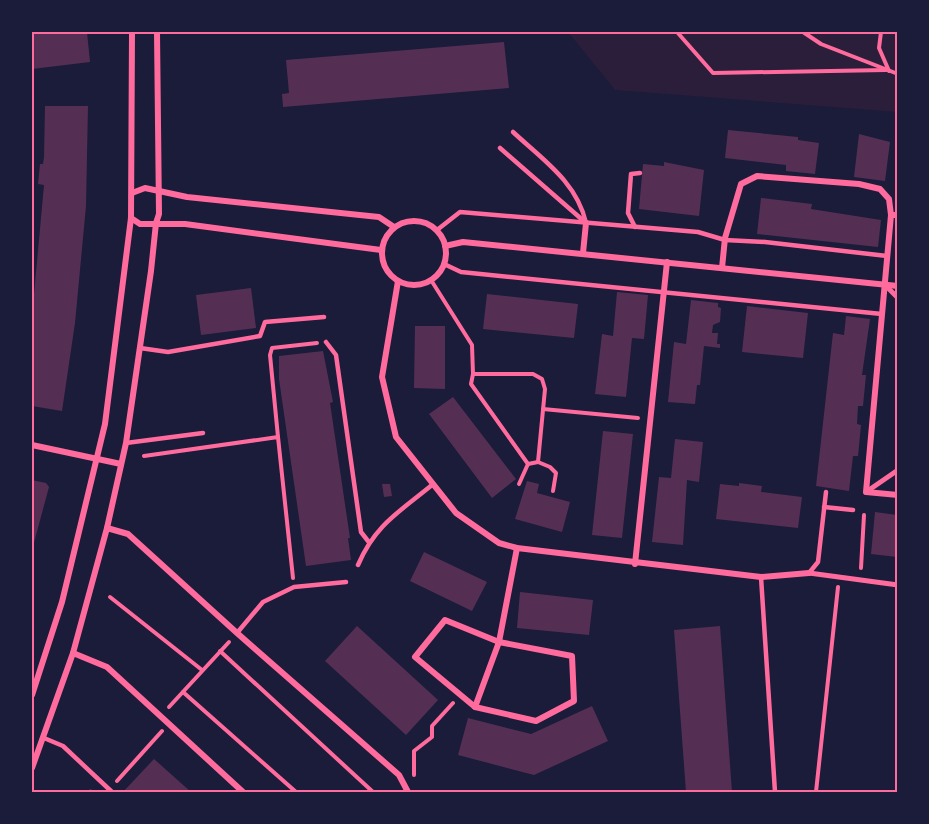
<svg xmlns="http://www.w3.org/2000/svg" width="929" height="824" viewBox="0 0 929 824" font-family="'Titillium Web',sans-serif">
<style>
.green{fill:#2a1e3b}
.building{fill:#542f53}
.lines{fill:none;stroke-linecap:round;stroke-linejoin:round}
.path{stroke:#ff6b9d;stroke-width:4}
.service{stroke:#ff6b9d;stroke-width:4.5}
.pedestrian{stroke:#ff6b9d;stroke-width:5}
.minor{stroke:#ff6b9d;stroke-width:6}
.neatline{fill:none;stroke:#ff6b9d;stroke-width:2}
</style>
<rect width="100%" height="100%" fill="#1b1b3a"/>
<path class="green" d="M568,32H897V112L615,90Z"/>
<g class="building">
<path d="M32,32H87L90,62L32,69Z"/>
<path d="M504,42L509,88L283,107L282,94L289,93L286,60Z"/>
<path d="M45,106H88L86,206L75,323L62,411L32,406V316L44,185L38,184L40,164H43L44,157Z"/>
<path d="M728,130L798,137V140L819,143L815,174L786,171V165L725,158Z"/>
<path d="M859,134L890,142L885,181L854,177Z"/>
<path d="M664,162L704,170L699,216L639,209L643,164L664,166Z"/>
<path d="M761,198L812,204L811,209L881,220L878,247L757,234Z"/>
<path d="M251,288L256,328L201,335L196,295Z"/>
<path d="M617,292L648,295L644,339L632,338L626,397L595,394L602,334L613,336Z"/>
<path d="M487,294L578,304L574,338L483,329Z"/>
<path d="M691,300L718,303V307L721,308L720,322L713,325L712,333H718L717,344H720V348L704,346L700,385H697L695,404L668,402L674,342L686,344Z"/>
<path d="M747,306L808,313L803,358L742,352Z"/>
<path d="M846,316L870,319L862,375H866L863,406H858L857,424L861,425L858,456H853L849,491L816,486L833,333L844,335Z"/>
<path d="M415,326H445V389L414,388Z"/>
<path d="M323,351L333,402L330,403L350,538H348L351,560L306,566L279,379V356Z"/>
<path d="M453,397L516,479L492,498L429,414Z"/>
<path d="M603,431L633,434L622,538L592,535Z"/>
<path d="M675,439L703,442L699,482L687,480L683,545L652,542L659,477L671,478Z"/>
<path d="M32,480L46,483L49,487L32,550Z"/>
<path d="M527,481L539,484L537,493L570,502L562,532L515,519Z"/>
<path d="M739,483L762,486L761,492L802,497L798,528L716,519L720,484L739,486Z"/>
<path d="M382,484H390L392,496L384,497Z"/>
<path d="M875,512L897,515V557L871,554Z"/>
<path d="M424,552L487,582L472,611L410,581Z"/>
<path d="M520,592L593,600L589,635L517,628Z"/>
<path d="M357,626L438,700L406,735L325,661Z"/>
<path d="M720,626L732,792H686L674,630Z"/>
<path d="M592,706L608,741L534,775L458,755L468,718L531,734Z"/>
<path d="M154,759L191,792H123Z"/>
</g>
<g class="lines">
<g class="path">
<path d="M677,32L713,73L886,70"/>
<path d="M803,32L821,44L898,74"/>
<path d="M881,32L879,48L889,71"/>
<path d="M431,280L472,345L473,374H533L542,379L545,389L538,462L550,467L556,473L553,491"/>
<path d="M473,374L471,384L528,464"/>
<path d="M543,409L638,418"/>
<path d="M278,437L270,355L272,348L317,343"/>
<path d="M144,456L278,437L293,578"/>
<path d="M519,484L528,464L538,462"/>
<path d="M861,568L864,515"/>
<path d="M110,597L202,670"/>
<path d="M220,651L373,792"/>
<path d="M183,692L296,792"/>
<path d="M169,707L229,642"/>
<path d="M414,775V751L432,737V726L453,703"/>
<path d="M117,781L162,731"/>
<path d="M816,792L838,587"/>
</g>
<g class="service">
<path d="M513,132C542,159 577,182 586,223"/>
<path d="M500,148L586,223"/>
<path d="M635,227L628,213L631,174L640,173"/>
<path d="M437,230L460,212L698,232L725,240L765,242L887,256"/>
<path d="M444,264L461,272L882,314"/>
<path d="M326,342L336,355L361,532L368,541"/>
<path d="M140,348L168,352L260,336L265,322L324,317"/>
<path d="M126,443L203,433"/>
<path d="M824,507L853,510"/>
<path d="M358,565C375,525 399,512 432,485"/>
<path d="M809,573L818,562L826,492"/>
<path d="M761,577L775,792"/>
<path d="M237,633L263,602L294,587L346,582"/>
<path d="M44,738L63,746L112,792"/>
<path d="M90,792H91"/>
</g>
<g class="pedestrian">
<path d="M885,285L898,298"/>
<path d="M866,492L898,470"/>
<path d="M809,573L898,585"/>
</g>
<g class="minor">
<path d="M132,193L145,188L187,197L379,217L394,227"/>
<path d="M898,215H891L866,492L898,495"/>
<path d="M131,218L140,224H185L381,250"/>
<circle cx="414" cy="253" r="32"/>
<path d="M445,246L463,242L898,286"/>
<path d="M583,253L586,223"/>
<path d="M722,268L725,238L741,184L757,176L859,184L880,189L889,199L891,215"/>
<path d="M398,281L382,377L396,437L456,513L499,543L517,548L761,577L809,573"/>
<path d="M32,445L121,464"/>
<path d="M107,528L128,534L237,633L399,775L408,792"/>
<path d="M635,564L667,262"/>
<path d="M445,620L499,642L572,656L574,701L536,721L475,707L415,657Z"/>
<path d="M73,653L107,667L243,792"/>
<path d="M32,695L62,602L105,424L131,218L132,32"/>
<path d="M475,707L499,642L517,548"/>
<path d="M32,768L73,653L107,528L126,443L151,271L156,223L159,214L157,32"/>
</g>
</g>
<rect width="929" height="824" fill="none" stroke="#1b1b3a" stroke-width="66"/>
<rect x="33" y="33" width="863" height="758" class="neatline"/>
</svg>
